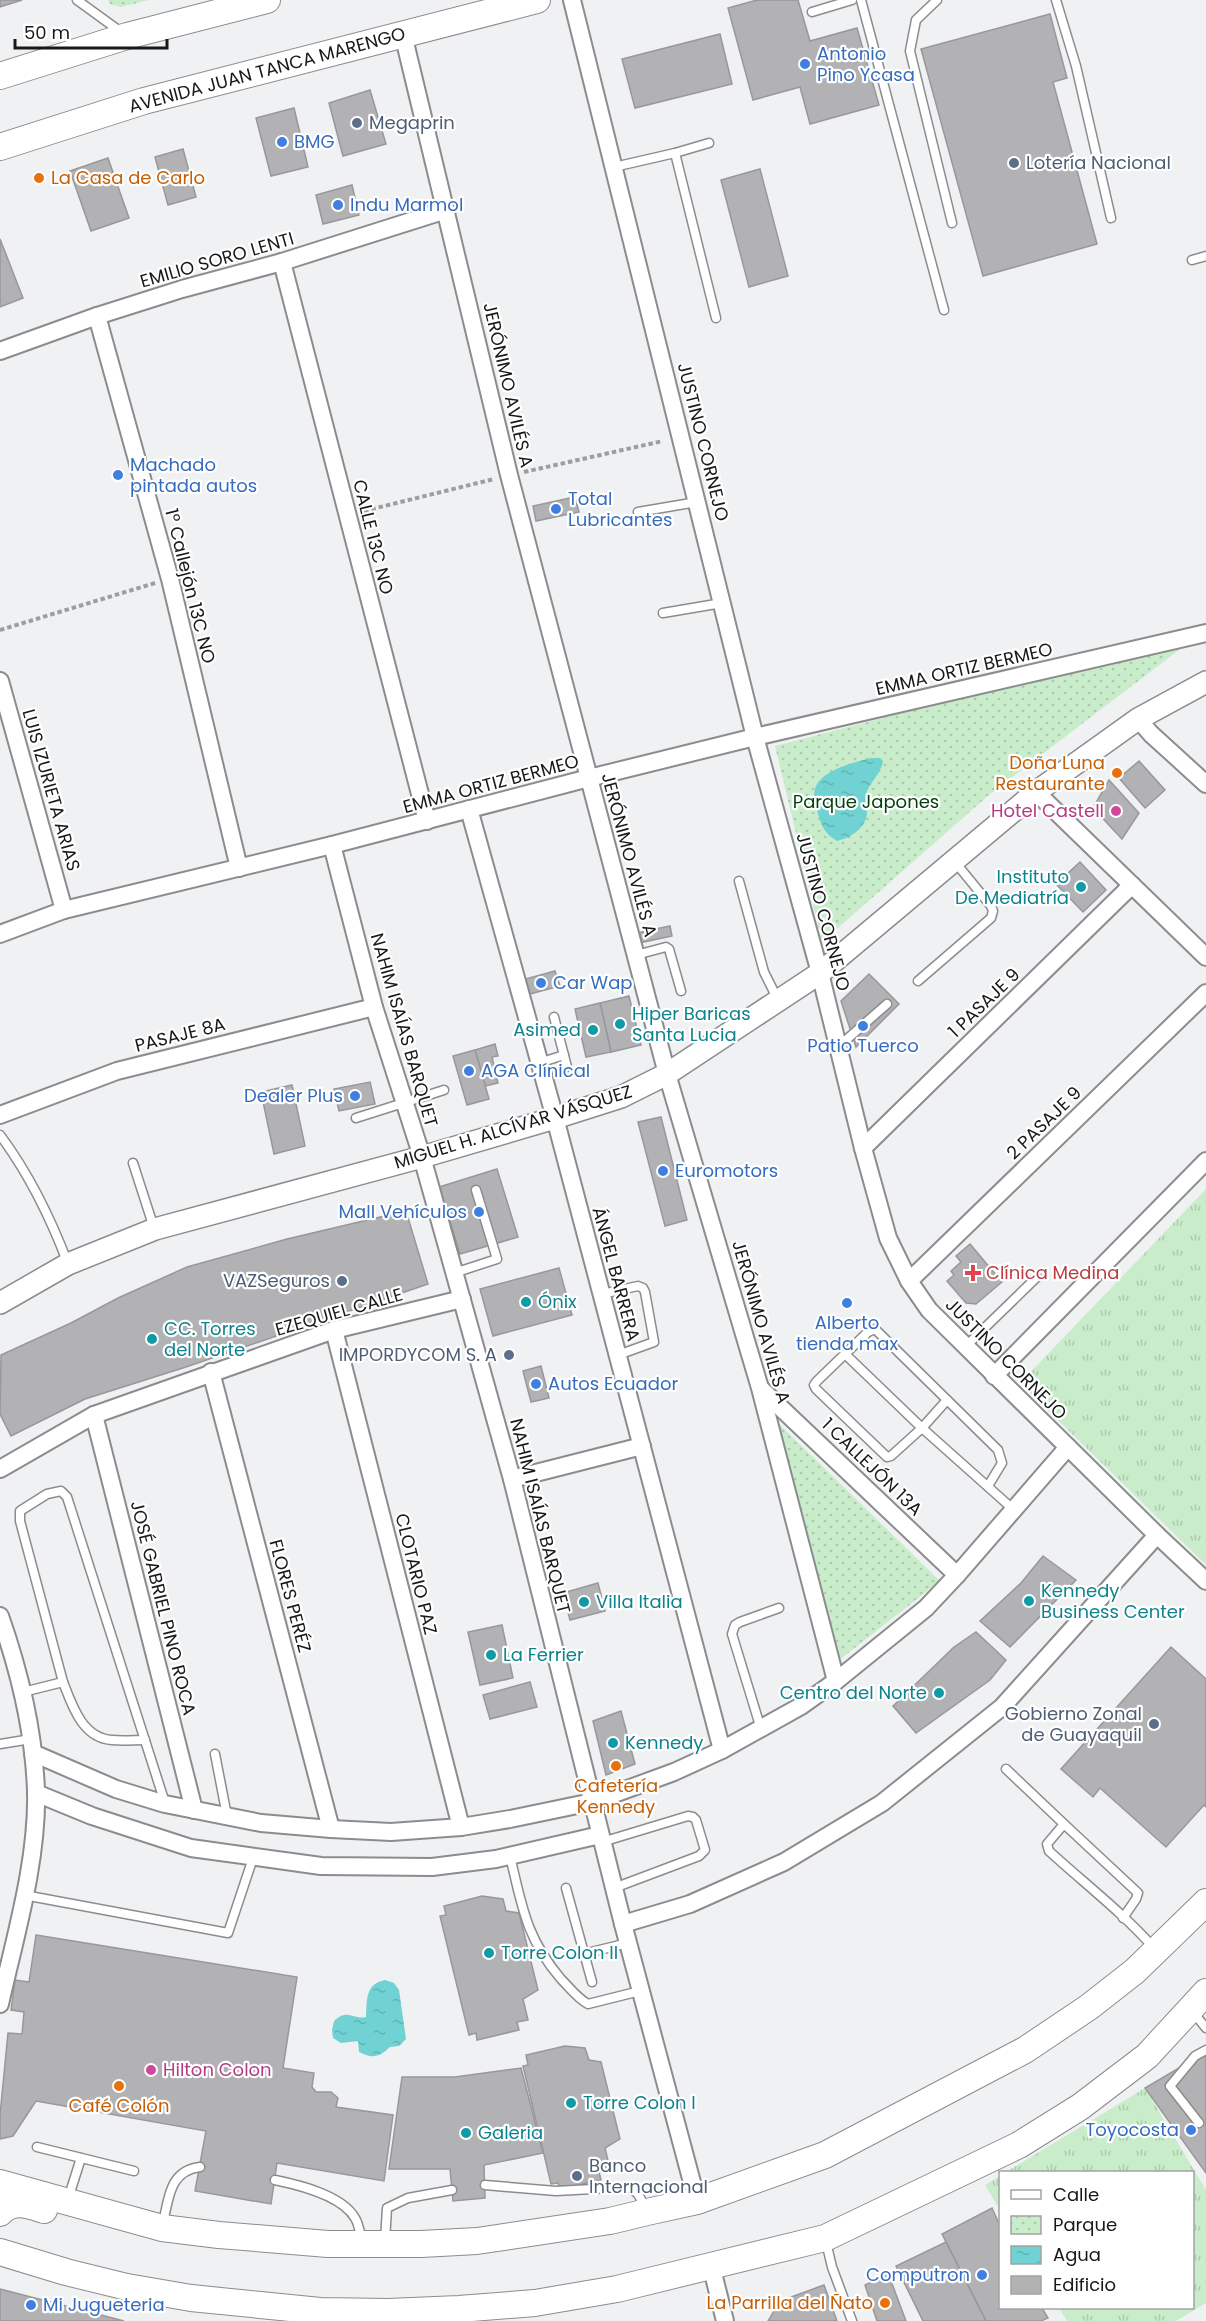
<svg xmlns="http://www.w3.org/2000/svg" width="1206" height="2321" viewBox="0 0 1206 2321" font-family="Poppins,sans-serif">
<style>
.grass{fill:url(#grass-tufts)}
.park{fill:url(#park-dots)}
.water{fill:url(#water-ripples)}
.building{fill:#b2b2b4;stroke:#98989a;stroke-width:1.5}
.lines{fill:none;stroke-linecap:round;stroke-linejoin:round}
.service-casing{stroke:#8c8c8e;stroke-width:11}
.minor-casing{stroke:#8c8c8e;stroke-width:20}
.tertiary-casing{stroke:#8c8c8e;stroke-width:24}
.primary-casing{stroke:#8c8c8e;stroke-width:28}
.path{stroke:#9d9e9f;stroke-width:4;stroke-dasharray:4.5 3;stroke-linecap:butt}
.service{stroke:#fff;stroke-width:8}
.minor{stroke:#fff;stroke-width:16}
.tertiary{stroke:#fff;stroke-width:21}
.primary{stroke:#fff;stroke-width:26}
.shop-dot{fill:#3f7fe0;stroke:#fff;stroke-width:2}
.service-dot{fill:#5c6f8a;stroke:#fff;stroke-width:2}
.food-dot{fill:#e8710a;stroke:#fff;stroke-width:2}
.hotel-dot{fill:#d1479c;stroke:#fff;stroke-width:2}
.culture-dot{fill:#0f9aa8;stroke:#fff;stroke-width:2}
.health-dot{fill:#e0444e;stroke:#fff;stroke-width:2}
.labels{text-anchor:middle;stroke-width:4.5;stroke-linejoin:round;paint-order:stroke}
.shop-label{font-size:18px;fill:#366cbe;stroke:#fff;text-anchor:start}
.street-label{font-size:18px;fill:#181819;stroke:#fff}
.service-label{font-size:18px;fill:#4e5e75;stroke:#fff;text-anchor:start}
.food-label{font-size:18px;fill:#c56008;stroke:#fff;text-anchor:end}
.park-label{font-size:18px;fill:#003e0c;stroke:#fff}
.hotel-label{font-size:18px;fill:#b23c85;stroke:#fff;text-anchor:end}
.culture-label{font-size:18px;fill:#0d838f;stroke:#fff;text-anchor:start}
.health-label{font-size:18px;fill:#be3a42;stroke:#fff;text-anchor:start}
</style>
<defs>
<pattern id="grass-tufts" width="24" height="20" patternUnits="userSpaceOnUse" patternTransform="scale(1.5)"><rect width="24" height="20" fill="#c9edca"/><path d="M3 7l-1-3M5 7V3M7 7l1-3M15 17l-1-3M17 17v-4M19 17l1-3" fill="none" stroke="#accaad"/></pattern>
<pattern id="park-dots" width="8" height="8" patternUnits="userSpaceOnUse" patternTransform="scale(1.5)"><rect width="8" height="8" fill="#c9edca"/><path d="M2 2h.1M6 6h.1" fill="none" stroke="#accaad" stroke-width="1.8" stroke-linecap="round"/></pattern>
<pattern id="water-ripples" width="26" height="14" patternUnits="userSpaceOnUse" patternTransform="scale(1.5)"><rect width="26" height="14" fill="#70d2d2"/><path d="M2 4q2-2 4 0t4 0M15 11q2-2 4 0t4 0" fill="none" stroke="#60b4b4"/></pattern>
</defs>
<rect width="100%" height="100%" fill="#f0f1f3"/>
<g class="grass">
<path d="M1206,1189V1565L1020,1383Z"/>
<path d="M1145,2088L1206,2190V2303L1176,2321H1067L1059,2308H1192V2172H1006Z"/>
<path d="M1000,2176V2210L985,2185Z"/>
</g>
<g class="park">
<path d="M108,0H149L121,7L110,4Z"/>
<path d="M1196,637L990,794L822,942L775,746Z"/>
<path d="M776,1421L940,1581L838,1661Z"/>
</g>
<g class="water">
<path d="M871,758H880L883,761C881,775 868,783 866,795C865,801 867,808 867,814C865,829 850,838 837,841C825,834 822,827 818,814C816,806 812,795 816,786C825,769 855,762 871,758Z"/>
<path d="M385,1980L394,1983L399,1990L406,2039L399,2046L390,2047C380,2057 372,2059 359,2052L358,2041L341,2043L333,2038L332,2030L334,2021C348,2008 352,2020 366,2017C367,2000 365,1984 385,1980Z"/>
</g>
<g class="building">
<path d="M0,0H22L0,7Z"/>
<path d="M757,0H798L810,41L857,28L879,105L810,124L800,87L753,100L728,8Z"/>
<path d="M1050,14L1067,78L1053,82L1097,244L983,276L921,49Z"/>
<path d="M720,34L732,84L635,108L622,59Z"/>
<path d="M370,90L386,144L343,156L329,103Z"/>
<path d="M294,108L308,167L271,176L256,118Z"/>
<path d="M183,149L196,197L168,205L155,157Z"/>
<path d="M108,158L129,218L91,231L70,171Z"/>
<path d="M760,169L788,276L749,287L721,180Z"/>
<path d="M352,185L359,215L323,224L316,195Z"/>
<path d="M0,239L23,298L0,307Z"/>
<path d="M575,497L579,512L536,521L533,506Z"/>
<path d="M1139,761L1165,790L1145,808L1119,778Z"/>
<path d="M1109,780L1139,813L1122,839L1093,808Z"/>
<path d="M1080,862L1106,890L1083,912L1056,884Z"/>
<path d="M670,926L672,936L639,943L637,933Z"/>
<path d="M555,971L560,986L526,995L522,980Z"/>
<path d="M869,974L899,1004L856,1047L841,1001Z"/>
<path d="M629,996L641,1045L611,1052L600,1003Z"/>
<path d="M600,1003L611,1052L586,1057L575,1009Z"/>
<path d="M495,1044L498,1056L492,1057L498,1083L485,1086L475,1050Z"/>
<path d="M475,1050L489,1099L467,1105L453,1056Z"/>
<path d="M370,1082L375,1104L339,1111L334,1089Z"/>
<path d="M292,1085L305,1146L274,1154L261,1092Z"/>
<path d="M661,1117L687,1220L665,1226L638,1122Z"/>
<path d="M497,1169L518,1237L460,1254L439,1187Z"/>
<path d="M406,1211L428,1284L186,1367L85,1399L11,1436L0,1414L1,1355L71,1323L118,1298L187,1267L287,1239Z"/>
<path d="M970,1244L1002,1282L976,1304L966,1303L947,1281L954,1275L951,1271L961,1262L956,1256Z"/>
<path d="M559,1268L572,1315L493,1336L480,1289Z"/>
<path d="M541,1366L549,1398L531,1402L523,1371Z"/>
<path d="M1043,1556L1076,1580L1010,1647L980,1621L1021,1583Z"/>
<path d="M598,1583L605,1611L570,1620L563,1593Z"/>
<path d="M502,1625L513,1678L480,1685L468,1632Z"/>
<path d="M976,1632L1006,1660L990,1680L916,1733L893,1706L954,1647Z"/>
<path d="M1171,1647L1206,1679V1807L1204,1805L1166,1847L1100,1788L1093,1797L1061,1769Z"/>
<path d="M530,1682L537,1707L490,1719L483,1695Z"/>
<path d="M621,1711L635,1764L606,1775L593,1721Z"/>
<path d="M482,1896L503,1899L506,1911L519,1913L538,1990L523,1999L528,2020L517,2022L519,2030L477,2040L476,2033L469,2035L440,1916L446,1915L444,1906Z"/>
<path d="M36,1935L297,1977L283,2068L314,2073L312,2087L316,2092H331L338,2098L336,2107L393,2115L384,2181L277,2163L271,2204L195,2191L206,2131L36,2101L13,2136L0,2139V2115L8,2033L22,2034L24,2012L11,2010L15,1980L29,1982Z"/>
<path d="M565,2046L585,2048L589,2060L601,2062L620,2139L605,2148L610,2169L599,2172L601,2180L560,2189L558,2183L551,2184L523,2066L528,2065L526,2055Z"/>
<path d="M1206,2052V2173L1145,2088Z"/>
<path d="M521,2068L543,2153L484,2165L485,2198L453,2201L450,2169H389L402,2077H455Z"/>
<path d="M992,2208L1000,2226V2308H1042L1048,2318L1041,2321H986L942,2234Z"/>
<path d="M946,2242L986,2321H923L896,2266Z"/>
<path d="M888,2273L906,2321H877L865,2285Z"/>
<path d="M824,2285L837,2321H768L780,2301Z"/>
<path d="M0,2289L124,2321H0Z"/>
</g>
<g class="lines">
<defs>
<g id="service">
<path d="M77,0L121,32"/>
<path d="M861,0L944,310"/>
<path d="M937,0L916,20L910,51L952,223"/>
<path d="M1056,0L1076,66L1111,218"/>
<path d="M812,12L852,0"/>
<path d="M675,153L709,143"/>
<path d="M614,167L675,153L716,318"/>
<path d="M1192,260L1206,256"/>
<path d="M638,512L697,502"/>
<path d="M663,613L722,603"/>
<path d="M739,881L764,972L778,1000"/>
<path d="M636,955L666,947L669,949L681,991"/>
<path d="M918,981L991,918L993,911L991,906L955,862"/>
<path d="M554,1017L567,1067"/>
<path d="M838,1047L887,1004"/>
<path d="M539,1063L564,1055"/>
<path d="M356,1118L444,1090"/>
<path d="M0,1135C29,1174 51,1219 68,1264"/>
<path d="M133,1163L154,1228"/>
<path d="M454,1273L497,1259L476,1190"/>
<path d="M602,1294L638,1286L643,1288L645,1292L654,1342L618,1355"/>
<path d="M965,1347L1037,1277"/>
<path d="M845,1354L922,1428L891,1456L887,1457L816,1389L814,1385L817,1381Z"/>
<path d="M845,1354L868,1332L875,1329L998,1450L1002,1463L988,1486"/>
<path d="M947,1400L922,1428L1014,1510"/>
<path d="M63,1682C72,1705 82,1738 112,1740C123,1741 134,1740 145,1740"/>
<path d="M23,1692L63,1682L20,1521V1511L47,1494L61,1491L67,1497L165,1803"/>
<path d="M761,1729L732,1634L735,1625L740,1622L779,1608"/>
<path d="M0,1744L31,1739"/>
<path d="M215,1754L227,1816"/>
<path d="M1006,1769L1064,1824"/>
<path d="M602,1842L688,1816L693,1817L696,1820L705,1850L699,1856L614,1888"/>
<path d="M510,1856C522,1906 526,1938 561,1979C570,1988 577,1998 588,2004L640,1991"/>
<path d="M566,1888L592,1982"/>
<path d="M24,1895L228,1933L253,1858"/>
<path d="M1123,1918L1136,1899L1138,1893L1064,1824L1047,1844L1049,1851C1084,1883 1123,1913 1154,1948"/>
<path d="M583,1954L628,1943"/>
<path d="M1193,2012L1206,2028"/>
<path d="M1199,2123L1170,2086L1195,2056L1206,2050"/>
<path d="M37,2147L134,2171"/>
<path d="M275,2180C299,2185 342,2195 355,2218C359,2224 360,2234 362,2241"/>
<path d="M485,2185L556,2191L630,2187L638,2194L646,2209"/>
<path d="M68,2199L81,2158"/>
<path d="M162,2227C169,2200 168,2171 200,2167"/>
<path d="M385,2241L387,2208L408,2198L452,2190"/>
<path d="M826,2242L832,2267L852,2321"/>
</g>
<g id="minor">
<path d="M572,0L755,737L820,973L863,1148L888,1238L909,1281L929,1310L1157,1535L1206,1581"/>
<path d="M403,34L509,475L589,778L667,1074L760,1388L836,1681"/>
<path d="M282,262L427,821"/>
<path d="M97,316L170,579L239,868"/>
<path d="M0,351L97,316L182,289L282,262L446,210"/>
<path d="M0,681L64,910"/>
<path d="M1138,719L1151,734L1206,784"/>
<path d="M1036,792L1206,957"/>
<path d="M469,809L555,1118L722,1750"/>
<path d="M332,845L374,1007L422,1157L512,1479L623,1924L697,2201"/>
<path d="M0,934L64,910L332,845L589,778L755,737L1206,633"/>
<path d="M0,1115L117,1071L374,1007"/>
<path d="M863,1148L1132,885"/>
<path d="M909,1281L1206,993"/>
<path d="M334,1330L461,1827"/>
<path d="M211,1372L331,1829"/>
<path d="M994,1376L1206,1161"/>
<path d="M761,1389L957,1575"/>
<path d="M94,1415L194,1810"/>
<path d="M0,1469L94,1415L334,1330L462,1299"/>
<path d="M512,1479L642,1446"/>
<path d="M0,1616C20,1673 34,1731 36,1791C38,1860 15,1937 0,2004"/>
<path d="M33,1753L116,1789L165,1804L261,1823L331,1829L391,1832L461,1827L510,1819L592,1802L674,1772L722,1750L801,1706L836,1681L926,1608L957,1575L1068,1447"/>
<path d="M36,1793L92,1816L191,1848L321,1866L432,1867L496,1859L600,1835"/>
<path d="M623,1924L690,1904L784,1862L882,1803L1002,1707L1157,1535"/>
<path d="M711,2265L725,2321"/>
</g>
<path id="tertiary" d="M0,1303L68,1264L155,1229L422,1157L555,1118L621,1097L667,1074L820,973L1036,792L1138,719L1206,682"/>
<g id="primary">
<path d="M0,76L127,36L267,0"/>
<path d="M0,147L144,101L537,0"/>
<path d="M0,2183L162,2228L219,2235L328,2244H421L477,2241L610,2221L647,2212L697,2201L825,2155L1025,2050L1089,2007L1135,1971L1206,1902"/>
<path d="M0,2213C13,2199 28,2205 44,2210"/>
<path d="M0,2252L66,2272L127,2287L191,2298L320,2311L388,2312L459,2309L535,2303L617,2289L825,2238L1019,2145L1080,2107L1147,2056L1206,1992"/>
</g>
</defs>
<use href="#service" class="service-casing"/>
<use href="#minor" class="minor-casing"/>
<use href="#tertiary" class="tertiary-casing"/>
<use href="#primary" class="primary-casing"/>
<g class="path">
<path d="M524,472L663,441"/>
<path d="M364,511L494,479"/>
<path d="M0,630L155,583"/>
</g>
<use href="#service" class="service"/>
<use href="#minor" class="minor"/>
<use href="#tertiary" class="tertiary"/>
<use href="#primary" class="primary"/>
</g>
<g class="shop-dot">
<circle cx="805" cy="64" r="6"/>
<circle cx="282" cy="142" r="6"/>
<circle cx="338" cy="205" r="6"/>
<circle cx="118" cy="475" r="6"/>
<circle cx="556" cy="509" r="6"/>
<circle cx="541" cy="983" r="6"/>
<circle cx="863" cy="1026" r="6"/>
<circle cx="469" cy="1071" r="6"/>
<circle cx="355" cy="1096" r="6"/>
<circle cx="663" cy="1171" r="6"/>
<circle cx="479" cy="1212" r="6"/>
<circle cx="847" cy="1303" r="6"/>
<circle cx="536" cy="1384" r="6"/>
<circle cx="1191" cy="2130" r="6"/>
<circle cx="982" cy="2275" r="6"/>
<circle cx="31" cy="2305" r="6"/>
</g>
<g class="service-dot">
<circle cx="357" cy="123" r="6"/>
<circle cx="1014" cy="163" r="6"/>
<circle cx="342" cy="1281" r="6"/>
<circle cx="509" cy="1355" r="6"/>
<circle cx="1154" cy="1724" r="6"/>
<circle cx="577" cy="2176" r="6"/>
</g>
<g class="food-dot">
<circle cx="39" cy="178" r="6"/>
<circle cx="1117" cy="773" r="6"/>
<circle cx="616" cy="1766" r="6"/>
<circle cx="119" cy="2086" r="6"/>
<circle cx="885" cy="2303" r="6"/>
</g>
<g class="hotel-dot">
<circle cx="1116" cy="811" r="6"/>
<circle cx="151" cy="2070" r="6"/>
</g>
<g class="culture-dot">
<circle cx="1081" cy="887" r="6"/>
<circle cx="620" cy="1024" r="6"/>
<circle cx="593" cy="1030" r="6"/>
<circle cx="526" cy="1302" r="6"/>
<circle cx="152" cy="1339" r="6"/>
<circle cx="1029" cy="1601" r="6"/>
<circle cx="584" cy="1602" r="6"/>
<circle cx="491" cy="1655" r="6"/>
<circle cx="939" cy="1693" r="6"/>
<circle cx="613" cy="1743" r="6"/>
<circle cx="489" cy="1953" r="6"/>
<circle cx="571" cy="2103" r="6"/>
<circle cx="466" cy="2133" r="6"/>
</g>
<path class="health-dot" d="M970 1264h6v6h6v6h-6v6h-6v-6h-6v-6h6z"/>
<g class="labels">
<g class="shop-label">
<text x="817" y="60">Antonio<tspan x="817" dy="21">Pino Ycasa</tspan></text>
<text x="294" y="148">BMG</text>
<text x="350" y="211">Indu Marmol</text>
<text x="130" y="471">Machado<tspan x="130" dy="21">pintada autos</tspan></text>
<text x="568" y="505">Total<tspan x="568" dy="21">Lubricantes</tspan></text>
<text x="553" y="989">Car Wap</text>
<text x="863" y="1052" text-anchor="middle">Patio Tuerco</text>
<text x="481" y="1077">AGA Clínical</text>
<text x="343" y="1102" text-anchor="end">Dealer Plus</text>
<text x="675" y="1177">Euromotors</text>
<text x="467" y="1218" text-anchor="end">Mall Vehículos</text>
<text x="847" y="1329" text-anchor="middle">Alberto<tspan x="847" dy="21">tienda max</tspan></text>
<text x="548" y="1390">Autos Ecuador</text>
<text x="1179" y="2136" text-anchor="end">Toyocosta</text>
<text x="970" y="2281" text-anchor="end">Computron</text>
<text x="43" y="2311">Mi Jugueteria</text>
</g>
<g class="street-label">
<text transform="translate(267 70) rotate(-15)" y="6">AVENIDA JUAN TANCA MARENGO</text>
<text transform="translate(217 260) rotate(-16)" y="6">EMILIO SORO LENTI</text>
<text transform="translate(508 385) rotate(77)" y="6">JERÓNIMO AVILÉS A</text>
<text transform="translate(703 442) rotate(76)" y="6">JUSTINO CORNEJO</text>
<text transform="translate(373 537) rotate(76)" y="6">CALLE 13C NO</text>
<text transform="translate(190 586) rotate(76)" y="6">1º Callejón 13C NO</text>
<text transform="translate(964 669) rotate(-13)" y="6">EMMA ORTIZ BERMEO</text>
<text transform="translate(491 784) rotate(-15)" y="6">EMMA ORTIZ BERMEO</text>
<text transform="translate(51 790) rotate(74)" y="6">LUIS IZURIETA ARIAS</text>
<text transform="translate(629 855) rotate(75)" y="6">JERÓNIMO AVILÉS A</text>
<text transform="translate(823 912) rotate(75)" y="6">JUSTINO CORNEJO</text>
<text transform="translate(984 1003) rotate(-44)" y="6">1 PASAJE 9</text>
<text transform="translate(404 1030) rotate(74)" y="6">NAHIM ISAÍAS BARQUET</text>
<text transform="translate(180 1035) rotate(-14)" y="6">PASAJE 8A</text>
<text transform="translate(1044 1123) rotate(-44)" y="6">2 PASAJE 9</text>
<text transform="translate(513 1127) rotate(-17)" y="6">MIGUEL H. ALCÍVAR VÁSQUEZ</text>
<text transform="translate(616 1274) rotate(75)" y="6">ÁNGEL BARRERA</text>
<text transform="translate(339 1312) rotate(-16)" y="6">EZEQUIEL CALLE</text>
<text transform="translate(761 1322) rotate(74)" y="6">JERÓNIMO AVILÉS A</text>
<text transform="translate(1006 1359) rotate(45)" y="6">JUSTINO CORNEJO</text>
<text transform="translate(872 1467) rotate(44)" y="6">1 CALLEJÓN 13A</text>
<text transform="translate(540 1516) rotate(76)" y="6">NAHIM ISAÍAS BARQUET</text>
<text transform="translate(416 1574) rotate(76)" y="6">CLOTARIO PAZ</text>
<text transform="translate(290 1596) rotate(75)" y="6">FLORES PERÉZ</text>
<text transform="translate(163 1608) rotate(76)" y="6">JOSÉ GABRIEL PINO ROCA</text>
</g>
<g class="service-label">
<text x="369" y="129">Megaprin</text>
<text x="1026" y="169">Lotería Nacional</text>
<text x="330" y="1287" text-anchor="end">VAZSeguros</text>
<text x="497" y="1361" text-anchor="end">IMPORDYCOM S. A</text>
<text x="1142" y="1720" text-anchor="end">Gobierno Zonal<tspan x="1142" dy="21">de Guayaquil</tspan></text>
<text x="589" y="2172">Banco<tspan x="589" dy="21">Internacional</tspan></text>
</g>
<g class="food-label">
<text x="51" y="184" text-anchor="start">La Casa de Carlo</text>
<text x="1105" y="769">Doña Luna<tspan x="1105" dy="21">Restaurante</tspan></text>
<text x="616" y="1792" text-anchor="middle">Cafetería<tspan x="616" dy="21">Kennedy</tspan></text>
<text x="119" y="2112" text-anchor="middle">Café Colón</text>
<text x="873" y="2309">La Parrilla del Ñato</text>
</g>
<g class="park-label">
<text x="866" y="808">Parque Japones</text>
</g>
<g class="hotel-label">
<text x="1104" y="817">Hotel Castell</text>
<text x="163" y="2076" text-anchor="start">Hilton Colon</text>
</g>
<g class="culture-label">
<text x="1069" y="883" text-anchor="end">Instituto<tspan x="1069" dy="21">De Mediatría</tspan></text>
<text x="632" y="1020">Hiper Baricas<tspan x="632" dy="21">Santa Lucia</tspan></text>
<text x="581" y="1036" text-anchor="end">Asimed</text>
<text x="538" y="1308">Ónix</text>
<text x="164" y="1335">CC. Torres<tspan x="164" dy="21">del Norte</tspan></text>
<text x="1041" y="1597">Kennedy<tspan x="1041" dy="21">Business Center</tspan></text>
<text x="596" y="1608">Villa Italia</text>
<text x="503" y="1661">La Ferrier</text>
<text x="927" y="1699" text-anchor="end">Centro del Norte</text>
<text x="625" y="1749">Kennedy</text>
<text x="501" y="1959">Torre Colon II</text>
<text x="583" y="2109">Torre Colon I</text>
<text x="478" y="2139">Galeria</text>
</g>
<g class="health-label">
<text x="986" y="1279">Clínica Medina</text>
</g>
</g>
<rect x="999" y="2171" width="195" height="138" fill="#ffffff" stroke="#a3a3a3" stroke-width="1.5"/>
<rect x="1011" y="2190" width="30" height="9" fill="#ffffff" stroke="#a3a3a3" stroke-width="1.5"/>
<text x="1053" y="2201" font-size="18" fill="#181819">Calle</text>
<rect x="1011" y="2216" width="30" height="18" fill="url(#park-dots)" stroke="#a3a3a3" stroke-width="1.5"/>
<text x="1053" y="2231" font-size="18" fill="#181819">Parque</text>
<rect x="1011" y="2246" width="30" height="18" fill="url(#water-ripples)" stroke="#a3a3a3" stroke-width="1.5"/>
<text x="1053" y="2261" font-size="18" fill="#181819">Agua</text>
<rect x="1011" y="2276" width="30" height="18" fill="#b2b2b4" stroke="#a3a3a3" stroke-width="1.5"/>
<text x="1053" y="2291" font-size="18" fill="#181819">Edificio</text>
<path d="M15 39v9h152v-9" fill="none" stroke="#181819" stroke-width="3"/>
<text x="24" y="39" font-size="18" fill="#181819" stroke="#ffffff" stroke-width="4.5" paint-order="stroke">50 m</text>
</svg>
